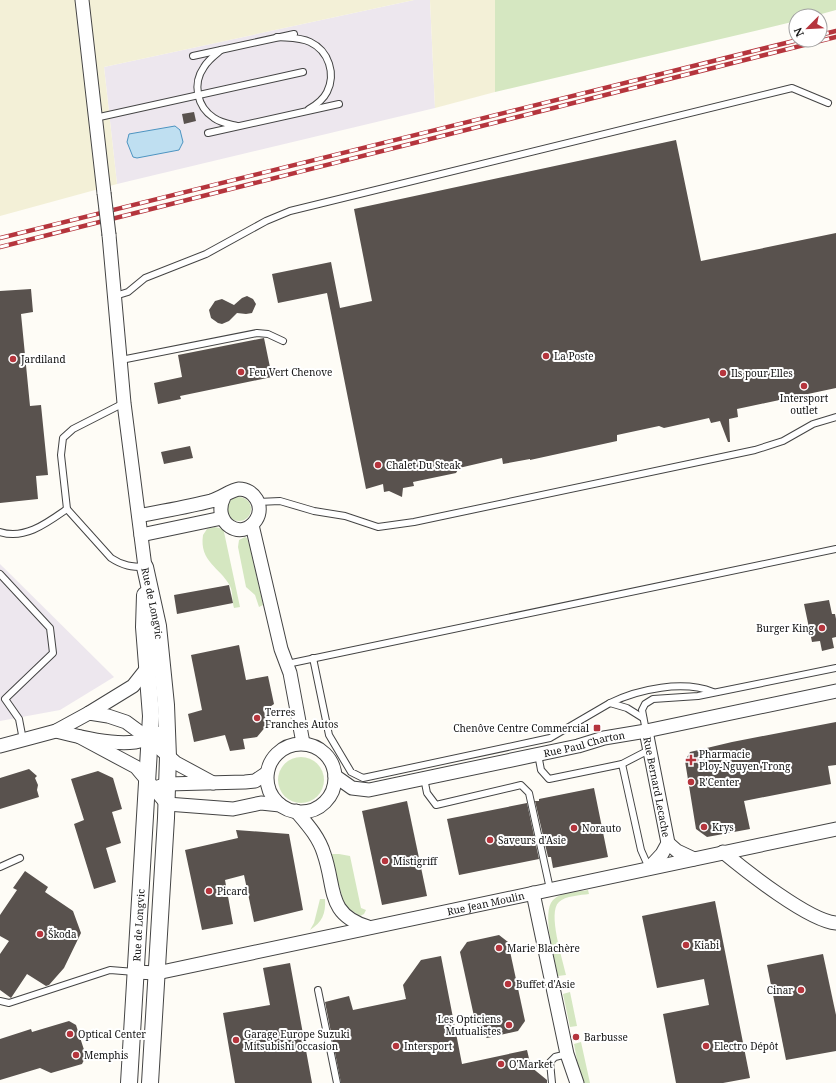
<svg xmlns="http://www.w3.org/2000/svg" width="836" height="1083" viewBox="0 0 836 1083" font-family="'Noto Serif',serif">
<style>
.industrial{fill:#ede7ee}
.farmland{fill:#f3f0d7}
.green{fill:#d5e7c1}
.water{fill:#bfdff1;stroke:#4d94c1}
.building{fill:#59524e}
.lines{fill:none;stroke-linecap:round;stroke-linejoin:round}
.service-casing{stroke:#444;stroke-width:8}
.minor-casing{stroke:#444;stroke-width:15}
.tertiary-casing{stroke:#444;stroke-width:18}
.service{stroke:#fff;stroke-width:6}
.minor{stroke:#fff;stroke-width:13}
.tertiary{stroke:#fff;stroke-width:16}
.rail-casing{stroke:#b5353d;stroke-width:4.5}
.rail{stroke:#fff;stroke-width:3;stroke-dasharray:9;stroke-linecap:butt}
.minor-bridge-casing{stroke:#444;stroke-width:15;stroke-linecap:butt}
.minor-bridge{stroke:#fff;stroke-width:13}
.poi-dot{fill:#b5353d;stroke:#fff;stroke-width:1.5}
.labels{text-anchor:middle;stroke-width:4;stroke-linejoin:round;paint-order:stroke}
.poi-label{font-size:10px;fill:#111;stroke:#fff;text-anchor:start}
.street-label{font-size:10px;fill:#111;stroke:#fff}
</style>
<rect width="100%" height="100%" fill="#fefcf6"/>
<g class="industrial">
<path d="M414,0H430L435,108L117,184L104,67Z"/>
<path d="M0,564L114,677L60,710L0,721Z"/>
</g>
<g class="farmland">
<path d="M0,0H414L104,67L117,184L0,216Z"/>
<path d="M430,0H495V92L435,108Z"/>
</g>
<g class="green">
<path d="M495,0H836V10L814,16H796V21L759,30L495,92Z"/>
<circle cx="239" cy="509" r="12"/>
<path d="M215,527L223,529L224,532L240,607L234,608C232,602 233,591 230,586C220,567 199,562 203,535L207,529Z"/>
<path d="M245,537L247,538L250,547L263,605L259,607L255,595L246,587L238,547L239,540Z"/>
<circle cx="301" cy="780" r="23"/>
<path d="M332,854H339L350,856L361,908L366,910L364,914L360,916L345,906L333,865Z"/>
<path d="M588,890L589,894C581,895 565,896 559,902C547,912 563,960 566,975L558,976C555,960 541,912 553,900C561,892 577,892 588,890Z"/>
<path d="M320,899H325C326,914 322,922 310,930L314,923Z"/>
<path d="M570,992L577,1026L570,1027L563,994Z"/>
<path d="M581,1042L590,1083H584L580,1076L574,1044Z"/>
</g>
<path class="water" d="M175,126L180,130L183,142L179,150L137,158L133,157L127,142L129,134Z"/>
<g class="building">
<path d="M194,112L196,121L184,124L182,114Z"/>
<path d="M676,140L701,261L836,233V388L737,409L738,417L729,419L730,442H728L720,421L711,423L709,418L664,428L659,426L617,435V441L530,460V459L503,464L502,458L459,468L456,473L413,482L414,486L403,488L402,497L389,491L384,492L383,484L366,489L327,293L278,303L272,274L331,262L340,308L372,301L354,209Z"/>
<path d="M31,289L33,312L21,314L30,406L41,405L48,475L36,476L38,499L0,503V291Z"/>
<path d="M247,296L253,299L256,304L252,313L246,314L237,313L229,321L222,324L218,323L211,318L209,310L215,301L222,299L234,305L242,298Z"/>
<path d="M264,338L272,377L180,396L181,399L158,404L154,383L182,377L178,355Z"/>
<path d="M190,446L193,458L164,464L161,452Z"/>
<path d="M229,585L233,603L177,614L174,595Z"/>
<path d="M829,600L832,614H835L836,619V637L832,638L834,648L822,651L820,641L812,642L804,604Z"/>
<path d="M239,645L246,680L268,676L274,704L264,711L267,725L257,737L243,739L245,749L230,751L225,735L194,742L188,714L202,710L191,655Z"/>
<path d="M836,722V765L828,766L831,784L744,801L750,829L707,837L696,829L685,761L690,752L732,742Z"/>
<path d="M29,769L37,776L35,778L38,785L37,790L39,797L0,809V778Z"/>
<path d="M98,771L113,778L122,809L112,812L121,843L106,848L116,882L94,889L74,824L84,820L71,779Z"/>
<path d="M594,788L608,857L553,868L551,857H548L535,801H539V799Z"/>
<path d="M407,801L427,896L382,905L362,811Z"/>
<path d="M527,803L539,859L459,875L447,819Z"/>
<path d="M236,830L289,834L303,910L254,922L244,875L225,880L233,924L202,930L185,850L238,838Z"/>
<path d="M25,871L48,887L45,892L73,911L81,933L64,968L49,985L46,986L27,974L11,998L0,990V954L9,941L0,936V915L17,890L13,888Z"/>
<path d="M715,901L750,1078L723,1083H676L663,1014L709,1005L704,979L657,988L642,916Z"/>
<path d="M499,935L508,942L525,1021L518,1031L487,1038L477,1030L460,952L467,942Z"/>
<path d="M823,954L836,1015V1051L786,1060L767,965Z"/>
<path d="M441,956L462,1064L527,1050L531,1067L547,1080V1083H341L325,1002L349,996L353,1010L406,999L403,985L421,960Z"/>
<path d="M290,963L312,1083H235L223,1013L270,1005L263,968Z"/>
<path d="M69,1021L76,1025L86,1056L82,1064L51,1073L40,1068L0,1080V1039L31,1029L32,1032Z"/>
</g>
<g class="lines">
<defs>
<g id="service">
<path d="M277,37C288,38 300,37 310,42C329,51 336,74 327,92C323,100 316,105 309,109"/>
<path d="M221,50C215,55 208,60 204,67C192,84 197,107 214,118C221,123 229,124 237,126"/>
<path d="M193,56L294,34"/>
<path d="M95,118L303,72"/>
<path d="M208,133L339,104"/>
<path d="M115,296L128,292L145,278L206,254L266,221L290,211L792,88L828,103"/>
<path d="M121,360L257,333L268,334L283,341"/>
<path d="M124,403L73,429L63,438L61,455L67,509L111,558C123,566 132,567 145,567"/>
<path d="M258,502L280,501L314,511L345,516L378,527L414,522L755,450L783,441L813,424L836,417"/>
<path d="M0,532C25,540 47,523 67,509"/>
<path d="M0,574L50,628L53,653L5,699L19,719L23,740"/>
<path d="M313,658L329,735L351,772L363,778L550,738L610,703L627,708L643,718"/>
<path d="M287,664L836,549"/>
<path d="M610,703C639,689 683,680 713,692"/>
<path d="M646,731L642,710L645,704L653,699L698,696L836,668"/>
<path d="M538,754L541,770L549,779L622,764L641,850L649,868"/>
<path d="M622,764L649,750"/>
<path d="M424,778L427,793L436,805L521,785L529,793L550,889"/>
<path d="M0,867L20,858"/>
<path d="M318,990L337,1083"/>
<path d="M0,1001L9,1003L110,970L135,972"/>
<path d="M552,1083L550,1062L555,1057L567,1054"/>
</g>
<g id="minor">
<path d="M82,0L104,193"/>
<path d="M109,235L124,403L145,567"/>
<path d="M139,516C163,511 187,507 211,501C221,498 231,490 239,489C254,489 265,506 256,520C242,542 211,523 224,497"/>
<path d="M252,525L281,649L290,673L303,743"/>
<path d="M141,535L222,518"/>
<path d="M89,713L133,686L148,667"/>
<path d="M56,731C80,737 111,745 135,742C147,740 157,735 167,730"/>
<path id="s1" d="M646,731L668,843L677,851L694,859"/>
<path d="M80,737L136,767L167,804L233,809L261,803L280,805"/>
<circle cx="301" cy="778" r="34"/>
<path d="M0,746L56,731L89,713L108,716L126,722L149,739L176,763L213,783"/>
<path id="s2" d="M335,776L352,788L369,790L578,746L604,738L646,731L836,691"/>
<path d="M158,787L167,784L245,782L255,781L267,773"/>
<path d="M296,811C307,824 319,837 324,854C336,888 326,914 368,927"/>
<path d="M723,852C746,871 809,921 836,923"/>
<path d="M649,868L662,854L668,843"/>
<path d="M533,893L567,1054L577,1083"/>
<path id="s3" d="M135,972L157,973L836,829"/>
</g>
<g id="tertiary">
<path id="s4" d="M145,567L158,626L166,705L168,757L166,818L150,1083"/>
<path id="s5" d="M129,1083L151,716L144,627L145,595"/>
</g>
</defs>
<use href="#service" class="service-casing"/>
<use href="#minor" class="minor-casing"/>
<use href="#tertiary" class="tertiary-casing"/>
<use href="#service" class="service"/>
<use href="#minor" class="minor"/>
<use href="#tertiary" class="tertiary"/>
<defs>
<g id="rail">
<path d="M820,35L836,31"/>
<path d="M0,238L798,40"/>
<path d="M0,247L836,37"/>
</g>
</defs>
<use href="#rail" class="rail-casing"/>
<use href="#rail" class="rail"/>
<defs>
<path id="minor-bridge" d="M104,193L109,235"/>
</defs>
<use href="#minor-bridge" class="minor-bridge-casing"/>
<use href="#minor-bridge" class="minor-bridge"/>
</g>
<g class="poi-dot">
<circle cx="546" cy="356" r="4"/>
<circle cx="13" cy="359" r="4"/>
<circle cx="241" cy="372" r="4"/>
<circle cx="723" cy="373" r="4"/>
<circle cx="804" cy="386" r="4"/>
<circle cx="378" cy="465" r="4"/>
<circle cx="822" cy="628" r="4"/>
<circle cx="257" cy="718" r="4"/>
<rect x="593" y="724" width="8" height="8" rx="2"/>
<path d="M689 754h4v4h4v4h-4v4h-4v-4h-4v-4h4z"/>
<circle cx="691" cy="782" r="4"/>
<circle cx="704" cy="827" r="4"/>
<circle cx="574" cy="828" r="4"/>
<circle cx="490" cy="840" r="4"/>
<circle cx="385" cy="861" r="4"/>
<circle cx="209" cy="891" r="4"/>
<circle cx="40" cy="934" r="4"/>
<circle cx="686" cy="945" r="4"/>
<circle cx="499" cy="948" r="4"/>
<circle cx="508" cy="984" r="4"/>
<circle cx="801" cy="990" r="4"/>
<circle cx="509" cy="1025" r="4"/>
<circle cx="70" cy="1034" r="4"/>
<circle cx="576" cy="1037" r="4"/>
<circle cx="236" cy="1040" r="4"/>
<circle cx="396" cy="1046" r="4"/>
<circle cx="706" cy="1046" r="4"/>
<circle cx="76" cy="1055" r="4"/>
<circle cx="501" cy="1064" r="4"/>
</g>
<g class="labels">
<g class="poi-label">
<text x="554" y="360">La Poste</text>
<text x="21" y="363">Jardiland</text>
<text x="249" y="376">Feu Vert Chenove</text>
<text x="731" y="377">Ils pour Elles</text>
<text x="804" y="402" text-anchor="middle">Intersport<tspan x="804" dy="12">outlet</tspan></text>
<text x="386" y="469">Chalet Du Steak</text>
<text x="814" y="632" text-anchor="end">Burger King</text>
<text x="265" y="716">Terres<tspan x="265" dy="12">Franches Autos</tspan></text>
<text x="589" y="732" text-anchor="end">Chenôve Centre Commercial</text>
<text x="699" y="758">Pharmacie<tspan x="699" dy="12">Ploy-Nguyen Trong</tspan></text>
<text x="699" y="786">R'Center</text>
<text x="712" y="831">Krys</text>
<text x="582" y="832">Norauto</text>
<text x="498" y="844">Saveurs d'Asie</text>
<text x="393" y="865">Mistigriff</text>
<text x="217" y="895">Picard</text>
<text x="48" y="938">Škoda</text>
<text x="694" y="949">Kiabi</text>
<text x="507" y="952">Marie Blachère</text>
<text x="516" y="988">Buffet d'Asie</text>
<text x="793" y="994" text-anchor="end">Cinar</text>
<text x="501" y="1023" text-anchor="end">Les Opticiens<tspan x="501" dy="12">Mutualistes</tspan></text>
<text x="78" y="1038">Optical Center</text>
<text x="244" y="1038">Garage Europe Suzuki<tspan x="244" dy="12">Mitsubishi occasion</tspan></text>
<text x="584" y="1041">Barbusse</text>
<text x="404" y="1050">Intersport</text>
<text x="714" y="1050">Electro Dépôt</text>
<text x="84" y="1059">Memphis</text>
<text x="509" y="1068">O'Market</text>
</g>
<g class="street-label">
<text dy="4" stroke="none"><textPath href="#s4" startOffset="37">Rue de Longvic</textPath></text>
<text dy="4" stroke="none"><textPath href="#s2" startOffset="258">Rue Paul Charton</textPath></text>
<text dy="4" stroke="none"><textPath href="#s1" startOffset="57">Rue Bernard Lecache</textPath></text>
<text dy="4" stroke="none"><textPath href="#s3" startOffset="358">Rue Jean Moulin</textPath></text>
<text dy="4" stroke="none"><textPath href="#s5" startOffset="158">Rue de Longvic</textPath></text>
</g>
</g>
<g transform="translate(808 28) rotate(246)"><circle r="19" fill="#ffffff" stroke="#a0a0a0"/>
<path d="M0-3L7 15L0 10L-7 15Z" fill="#b5353d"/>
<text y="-6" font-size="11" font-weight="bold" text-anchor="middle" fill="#111111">N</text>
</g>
</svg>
